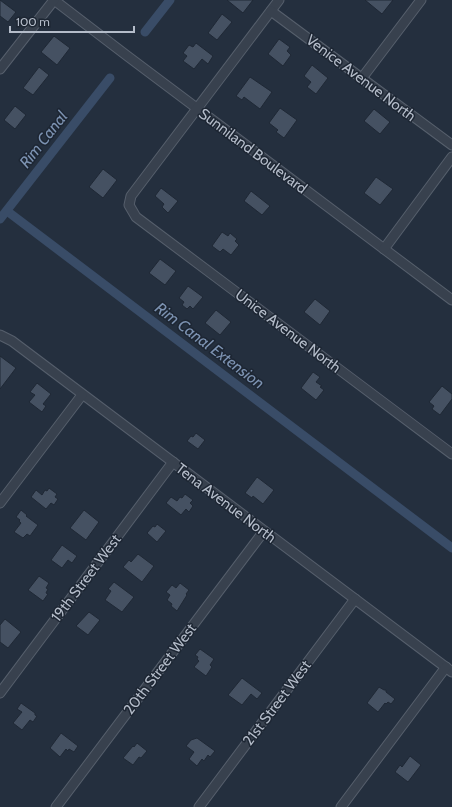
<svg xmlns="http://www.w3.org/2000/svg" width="452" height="807" viewBox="0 0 452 807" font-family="Cabin,sans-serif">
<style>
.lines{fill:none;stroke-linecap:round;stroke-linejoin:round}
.canal{stroke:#394c67;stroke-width:9}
.building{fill:#455162;stroke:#1f2835}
.minor-casing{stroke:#565f6c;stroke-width:11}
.minor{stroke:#38414e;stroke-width:9}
.labels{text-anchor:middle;stroke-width:3;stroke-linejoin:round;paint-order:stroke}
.street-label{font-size:15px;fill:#b4bcc9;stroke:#1d2633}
.water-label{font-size:16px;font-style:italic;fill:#7c92b1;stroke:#1d2633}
</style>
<rect width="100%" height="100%" fill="#242f3e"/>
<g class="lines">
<g class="canal">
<path d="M145,32L170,0"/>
<path d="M7,211L452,548"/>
<path d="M0,219L110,78"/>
</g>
</g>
<g class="building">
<path d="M0,0L16,12L8,22L0,16Z"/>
<path d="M227,0H253L243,13Z"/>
<path d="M365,0H393L382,14Z"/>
<path d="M222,14L232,22L217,40L208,33Z"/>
<path d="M54,36L70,48L57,65L41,52Z"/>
<path d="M279,39L290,47L287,51L291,55L283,66L268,54Z"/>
<path d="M196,43L213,56L208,64L202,59L194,69L183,61L187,56L183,53L189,45L193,47Z"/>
<path d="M312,65L328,78L316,94L307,87L311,82L304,76Z"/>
<path d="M39,67L49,75L33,95L23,88Z"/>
<path d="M250,77L272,92L260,109L244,97L242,100L236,96Z"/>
<path d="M15,106L26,115L15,129L4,120Z"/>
<path d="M280,108L297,120L284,138L276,132L278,130L269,123Z"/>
<path d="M374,109L390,122L380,134L364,121Z"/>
<path d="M103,169L117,180L103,198L89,187Z"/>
<path d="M376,177L393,189L380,205L364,193Z"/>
<path d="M161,188L178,201L168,213L162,207L164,204L155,196Z"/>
<path d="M251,191L270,206L262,215L244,201Z"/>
<path d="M222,232L228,236L230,233L237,239L235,241L239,245L231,255L223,249L220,252L212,246Z"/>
<path d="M160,259L176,271L165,285L149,273Z"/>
<path d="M188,286L203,297L193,309L190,306L187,309L182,305L184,302L179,298Z"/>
<path d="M315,299L330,311L320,325L304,312Z"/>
<path d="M216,310L231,322L220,335L205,323Z"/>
<path d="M0,356L16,368L0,389Z"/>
<path d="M313,372L320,377L316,382L322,386L320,387L324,390L316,400L301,388Z"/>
<path d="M37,383L51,394L43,404L46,406L42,412L29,402L35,395L30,392Z"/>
<path d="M442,386L452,394V399L440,415L432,409L434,406L429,402Z"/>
<path d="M196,433L205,440L198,449L187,441L191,436L193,437Z"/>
<path d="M257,477L274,490L263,504L253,496L252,498L245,493Z"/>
<path d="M49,488L57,494L55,497L58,499L54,505L51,503L46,509L31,497L36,490L42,495L45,490L47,491Z"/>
<path d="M185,494L193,500L190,503L193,506L189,512L186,509L181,515L166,503L171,497L177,501L180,497L182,498Z"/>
<path d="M21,510L27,515L26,516L38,525L30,536L27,534L23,538L14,532L21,523L19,521L20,520L16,517Z"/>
<path d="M84,510L99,522L86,540L70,528Z"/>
<path d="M157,524L166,531L157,542L147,533L153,526L155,527Z"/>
<path d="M62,545L77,556L72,563L68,560L62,568L51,560Z"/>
<path d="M138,554L154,566L142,582L123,567L129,560L131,562Z"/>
<path d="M39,576L49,583L46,588L48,589L46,593L48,594L43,601L28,590Z"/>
<path d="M114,582L134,597L122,612L105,600L111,591L108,589Z"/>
<path d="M180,583L189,590L186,594L187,595L177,611L171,606L172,604L167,600L170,595L166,592L172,585L176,588Z"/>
<path d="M89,612L100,620L88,635L76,626Z"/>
<path d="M5,619L21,632L8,648L0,642V625Z"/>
<path d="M200,649L214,659L210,665L212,667L206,676L194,667L199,661L197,659L198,657L195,655Z"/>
<path d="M242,678L262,693L257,699L251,694L242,705L228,695Z"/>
<path d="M379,687L384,690H386V692L395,699L391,704L388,702L386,704L385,703L378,712L367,703Z"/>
<path d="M21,703L35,713V715L37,716L33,722L30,720L22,730L13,723L22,712L17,709Z"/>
<path d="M61,733L78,746L74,752L69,749L68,751L66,749L60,757L50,748Z"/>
<path d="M197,738L215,751L210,757L208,755L204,761L202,759L197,766L189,759L194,752L186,746L191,740Z"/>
<path d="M137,743L147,751L141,758L139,757L133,765L123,758L133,746L134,747Z"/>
<path d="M410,756L421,765L408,782L395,772L400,765L402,767Z"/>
</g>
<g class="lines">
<defs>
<g id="minor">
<path d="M54,0L126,55L452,300"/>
<path d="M279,0L131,196L129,205L136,217L452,454"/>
<path d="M271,11L452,145"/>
<path d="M0,69L54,0"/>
<path d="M362,78L421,0"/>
<path d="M384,249L452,157"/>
<path d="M0,335L12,341L452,672"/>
<path d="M0,503L82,395"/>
<path d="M0,693L173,462"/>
<path d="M56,807L264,531"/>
<path d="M199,807L355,599"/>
<path d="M341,807L446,667"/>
</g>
</defs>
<use href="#minor" class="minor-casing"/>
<use href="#minor" class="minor"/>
</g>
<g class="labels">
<g class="street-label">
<text transform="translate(361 78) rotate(37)" y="5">Venice Avenue North</text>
<text transform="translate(253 151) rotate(37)" y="5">Sunniland Boulevard</text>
<text transform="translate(288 331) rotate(37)" y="5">Unice Avenue North</text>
<text transform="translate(226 503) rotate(37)" y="5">Tena Avenue North</text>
<text transform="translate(86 578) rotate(-53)" y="5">19th Street West</text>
<text transform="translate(160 669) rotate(-53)" y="5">20th Street West</text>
<text transform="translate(277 703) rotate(-53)" y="5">21st Street West</text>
</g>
<g class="water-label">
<text transform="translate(43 139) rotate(-52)" y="6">Rim Canal</text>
<text transform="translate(210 345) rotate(37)" y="6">Rim Canal Extension</text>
</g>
</g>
<path d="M10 26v6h124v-6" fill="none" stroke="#b4bcc9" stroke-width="2"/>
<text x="16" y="26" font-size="12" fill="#b4bcc9" stroke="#1d2633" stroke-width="3" paint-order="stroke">100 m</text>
</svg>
